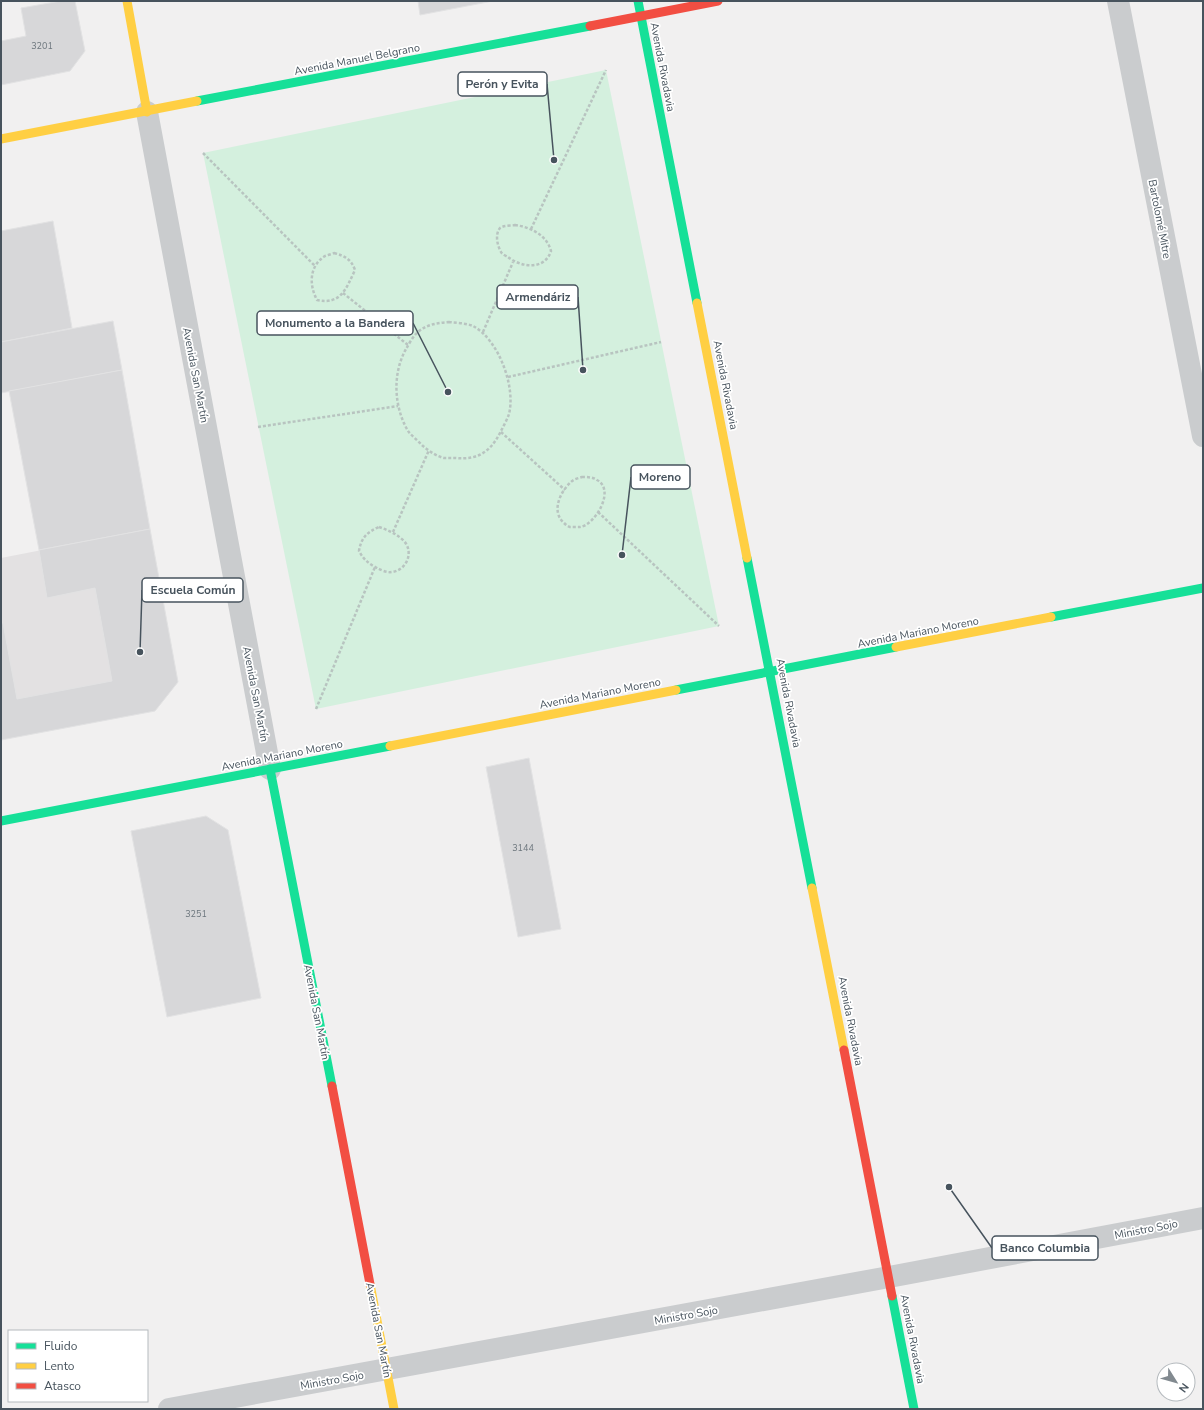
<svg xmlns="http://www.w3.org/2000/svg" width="1204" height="1410" viewBox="0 0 1204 1410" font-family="'Nunito Sans',sans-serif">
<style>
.education{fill:#e3e1e2}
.green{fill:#d4f0de}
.building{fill:#d7d7d9;stroke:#e2e2e3}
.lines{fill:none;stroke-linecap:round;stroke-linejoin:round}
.path{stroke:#b8c4c0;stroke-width:2.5;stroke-dasharray:3 2;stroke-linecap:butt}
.street{stroke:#caccce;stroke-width:22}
.fast{stroke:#16e098;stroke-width:9}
.slow{stroke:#ffcf43;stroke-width:9}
.jam{stroke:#f24e42;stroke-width:9}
.labels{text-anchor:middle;stroke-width:3.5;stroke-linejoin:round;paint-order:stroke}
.number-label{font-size:9px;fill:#6c767d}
.street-label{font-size:11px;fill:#47535d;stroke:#fff}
.leader{fill:none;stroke:#47535d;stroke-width:1.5}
.callout-dot{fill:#47535d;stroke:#fff;stroke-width:1.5}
.callout{fill:#fff;stroke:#47535d;stroke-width:1.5}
.callout-label{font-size:12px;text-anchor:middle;font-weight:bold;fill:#47535d}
</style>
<rect width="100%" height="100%" fill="#f1f0f0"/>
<path class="education" d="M150,529L178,682L155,711L1,740V558Z"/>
<path class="green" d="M606,70L719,626L316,709L203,153Z"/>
<g class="building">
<path d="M61,1H75L85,51L70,71L1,85V41L26,36L21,8Z"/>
<path d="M418,1H493L420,15Z"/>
<path d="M53,221L72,328L1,342V231Z"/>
<path d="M113,321L122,370L1,393V342Z"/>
<path d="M122,370L150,529L39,550L9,391Z"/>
<path d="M150,529L178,682L155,711L1,740V623H3L17,699L112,681L95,588L47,598L39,550Z"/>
<path d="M529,758L561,929L518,937L486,767Z"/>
<path d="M206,816L228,830L261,998L167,1017L131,831Z"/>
</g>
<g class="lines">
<g class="path">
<path d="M203,153L315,266"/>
<path d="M515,225C530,227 547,235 551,251C545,270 522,268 508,257C506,256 502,254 501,252C497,245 495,234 500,228C504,225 511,226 515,225Z"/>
<path d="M531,229L606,70"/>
<path d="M334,253C345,256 351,259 355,270C346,289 341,305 317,300C309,285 309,266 325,256C328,255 332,254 334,253Z"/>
<path d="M343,293L408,345"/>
<path d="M449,322C456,323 466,323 473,326C498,339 516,386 509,414C507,420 503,427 500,433C490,452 478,460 456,458C452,458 448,458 444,458C436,456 429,451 423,446C418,441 412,436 408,431C394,407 392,374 406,349C409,344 413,336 418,332C427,324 438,323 449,322Z"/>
<path d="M483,332L513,262"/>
<path d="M508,377L661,342"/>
<path d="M258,427L398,406"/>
<path d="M501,432L565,490"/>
<path d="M582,477C587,477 593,477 597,480C616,490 595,525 580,527C577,527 573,527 570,527C567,526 565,524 563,522C551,510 561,491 571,482C574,479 579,478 582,477Z"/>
<path d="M598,512L719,626"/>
<path d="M379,527C388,530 397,534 404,541C414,552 407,570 392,572C387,573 381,570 377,568C369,564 363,559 359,551C361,538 367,532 379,527Z"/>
<path d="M393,532L429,450"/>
<path d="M316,709L375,567"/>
</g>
<g class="street">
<path d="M1118,1L1203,436"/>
<path d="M147,112L270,769"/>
<path d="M169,1409L889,1277L1203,1218"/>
</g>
<g class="fast">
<path d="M638,1L697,303"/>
<path d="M197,101L590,26"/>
<path d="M747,558L812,888"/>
<path d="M1051,617L1203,588"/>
<path d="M676,690L896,647"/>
<path d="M270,769L332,1086"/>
<path d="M1,821L390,746"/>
<path d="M892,1296L914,1409"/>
</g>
<g class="slow">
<path d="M127,1L147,112"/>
<path d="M1,139L197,101"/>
<path d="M697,303L747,558"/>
<path d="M896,647L1051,617"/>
<path d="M390,746L676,690"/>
<path d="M812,888L844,1050"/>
<path d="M370,1284L394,1409"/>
</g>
<g class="jam">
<path d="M590,26L718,1"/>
<path d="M844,1050L892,1296"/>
<path d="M332,1086L370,1284"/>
</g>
</g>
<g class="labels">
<g class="number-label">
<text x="42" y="49">3201</text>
<text x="523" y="851">3144</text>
<text x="196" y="917">3251</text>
</g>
<g class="street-label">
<text transform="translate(357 59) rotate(-11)" y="4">Avenida Manuel Belgrano</text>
<text transform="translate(663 67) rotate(79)" y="4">Avenida Rivadavia</text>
<text transform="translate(1160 219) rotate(79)" y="4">Bartolomé Mitre</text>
<text transform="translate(196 375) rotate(79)" y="4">Avenida San Martín</text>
<text transform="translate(726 385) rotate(79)" y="4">Avenida Rivadavia</text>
<text transform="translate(918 632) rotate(-11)" y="4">Avenida Mariano Moreno</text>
<text transform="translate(600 693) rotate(-11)" y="4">Avenida Mariano Moreno</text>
<text transform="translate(256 694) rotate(79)" y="4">Avenida San Martín</text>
<text transform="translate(789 703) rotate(79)" y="4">Avenida Rivadavia</text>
<text transform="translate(282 755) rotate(-11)" y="4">Avenida Mariano Moreno</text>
<text transform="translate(317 1012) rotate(79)" y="4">Avenida San Martín</text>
<text transform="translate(851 1021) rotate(79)" y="4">Avenida Rivadavia</text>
<text transform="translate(1146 1229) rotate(-11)" y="4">Ministro Sojo</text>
<text transform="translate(686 1315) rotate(-10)" y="4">Ministro Sojo</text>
<text transform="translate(379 1330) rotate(79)" y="4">Avenida San Martín</text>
<text transform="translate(913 1339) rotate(79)" y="4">Avenida Rivadavia</text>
<text transform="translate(332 1380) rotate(-10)" y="4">Ministro Sojo</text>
</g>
</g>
<path class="leader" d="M554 160L547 84M583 370L578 297M448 392L413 323M622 555L631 477M140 652L142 590M949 1187L992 1248"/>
<g class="callout-dot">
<circle cx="554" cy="160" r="4"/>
<circle cx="583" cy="370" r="4"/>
<circle cx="448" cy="392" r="4"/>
<circle cx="622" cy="555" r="4"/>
<circle cx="140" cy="652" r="4"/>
<circle cx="949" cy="1187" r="4"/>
</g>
<g class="callout">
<rect x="458" y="72" width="89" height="24" rx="4"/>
<rect x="497" y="285" width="81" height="24" rx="4"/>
<rect x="257" y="311" width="156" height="24" rx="4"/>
<rect x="631" y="465" width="59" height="24" rx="4"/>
<rect x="142" y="578" width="101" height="24" rx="4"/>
<rect x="992" y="1236" width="106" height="24" rx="4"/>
</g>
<g class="callout-label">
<text x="502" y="88">Perón y Evita</text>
<text x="538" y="301">Armendáriz</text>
<text x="335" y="327">Monumento a la Bandera</text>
<text x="660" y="481">Moreno</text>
<text x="193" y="594">Escuela Común</text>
<text x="1045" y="1252">Banco Columbia</text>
</g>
<rect width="1204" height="1410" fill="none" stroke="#47535d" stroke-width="4"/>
<rect x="8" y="1330" width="140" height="72" fill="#ffffff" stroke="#b5babe"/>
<rect x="16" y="1343" width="20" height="6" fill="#16e098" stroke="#b5babe"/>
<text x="44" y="1350" font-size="12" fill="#47535d">Fluido</text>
<rect x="16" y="1363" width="20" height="6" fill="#ffcf43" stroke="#b5babe"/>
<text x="44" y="1370" font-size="12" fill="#47535d">Lento</text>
<rect x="16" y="1383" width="20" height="6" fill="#f24e42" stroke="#b5babe"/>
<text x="44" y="1390" font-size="12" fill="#47535d">Atasco</text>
<g transform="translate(1176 1382) rotate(127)"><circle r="19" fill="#ffffff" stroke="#b5babe"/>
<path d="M0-3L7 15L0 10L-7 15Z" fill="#828a90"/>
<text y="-6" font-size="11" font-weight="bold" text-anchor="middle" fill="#47535d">N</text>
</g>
</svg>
